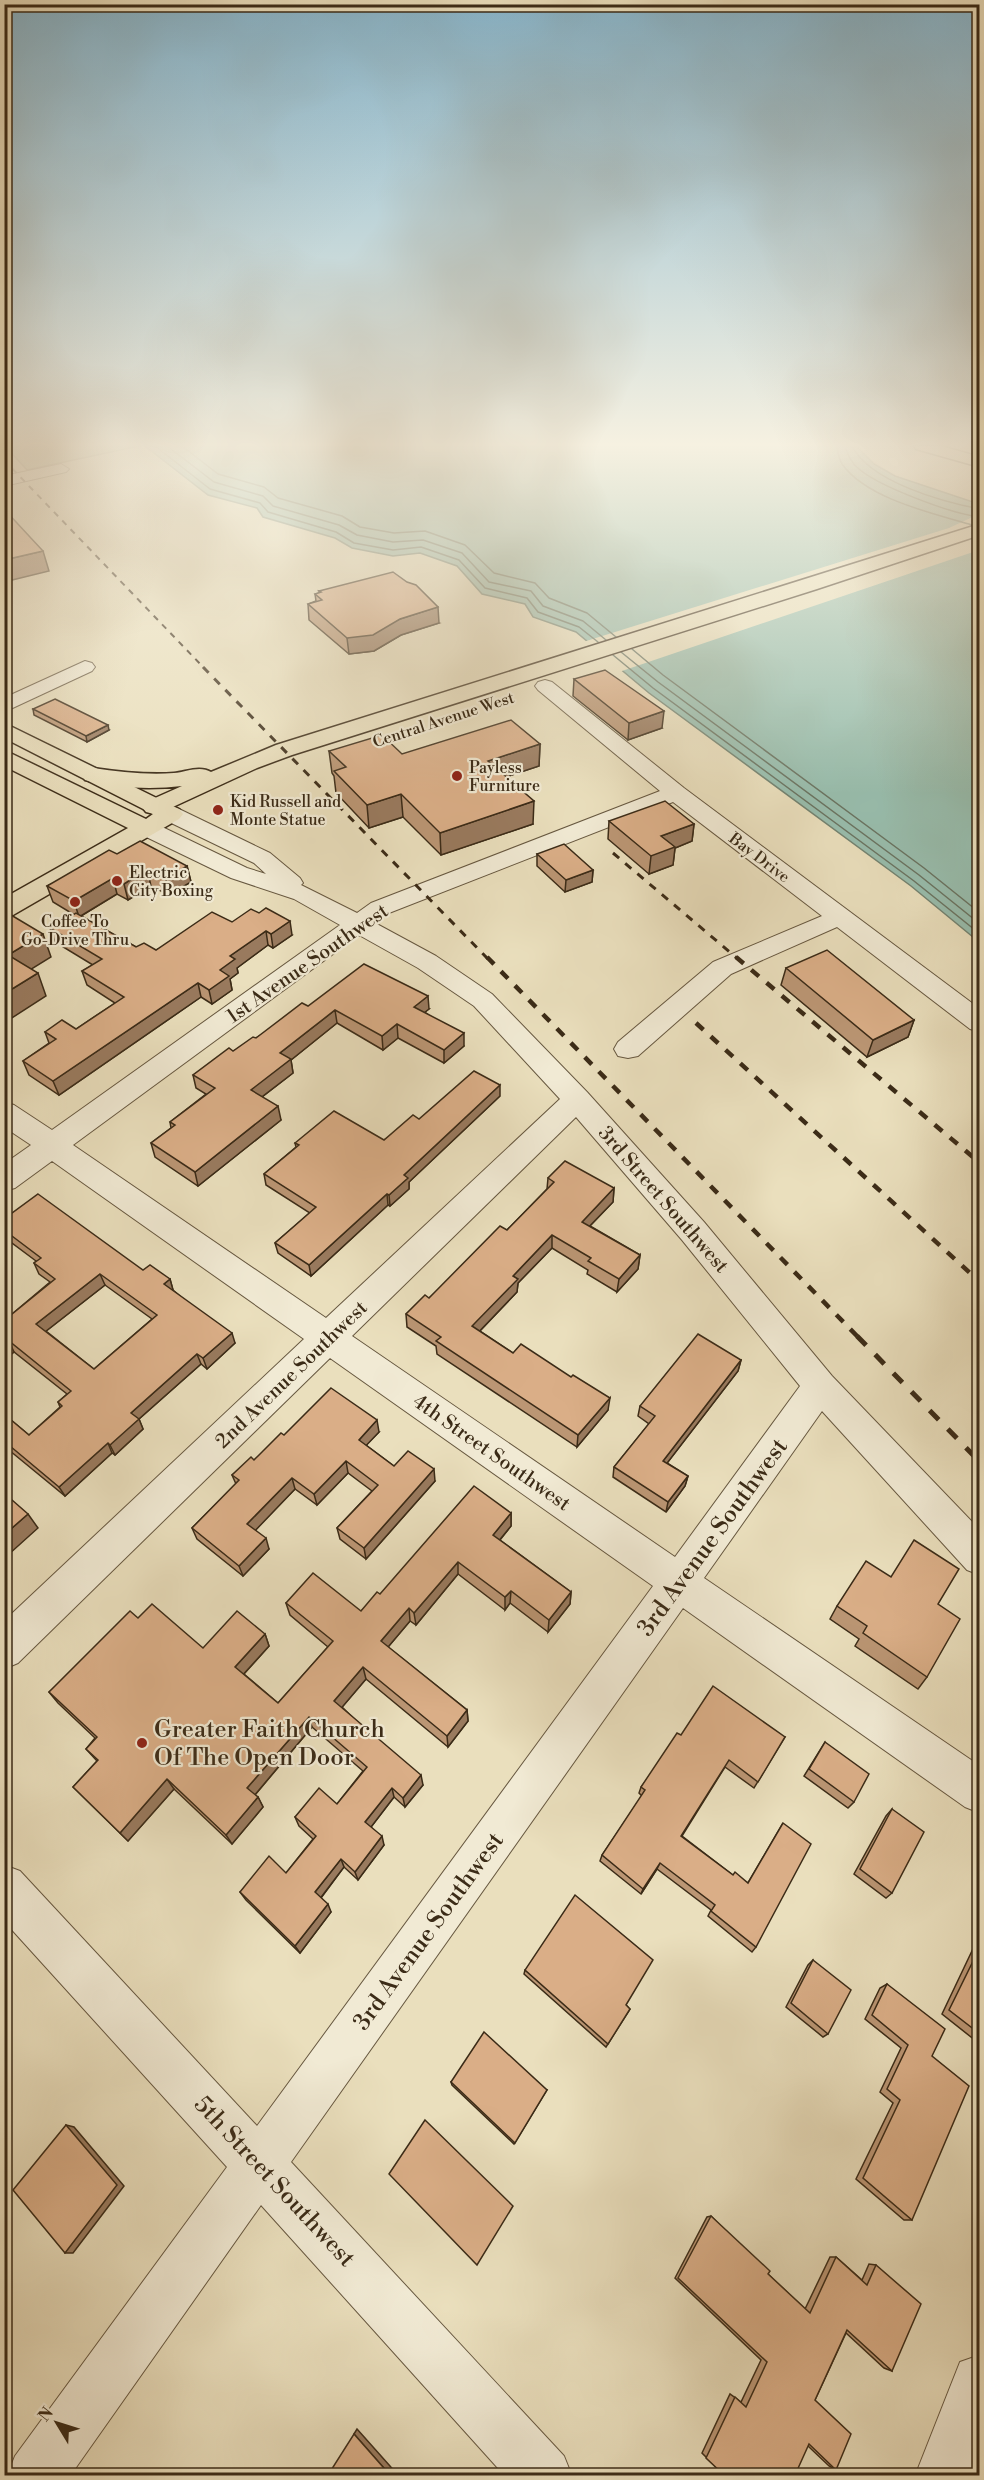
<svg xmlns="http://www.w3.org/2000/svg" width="984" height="2480" viewBox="0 0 984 2480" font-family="'Libre Bodoni',serif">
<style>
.green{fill:#b3c294;stroke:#777656;stroke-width:1.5}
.water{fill:#98bdad;stroke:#738371;stroke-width:1.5}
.pier{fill:#eadfbd}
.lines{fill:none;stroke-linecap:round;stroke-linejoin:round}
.shore{stroke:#6a7462;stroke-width:1.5}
.minor-casing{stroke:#675840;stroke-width:2}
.major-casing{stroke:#3b2b17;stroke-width:3}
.highway-casing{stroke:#3b2b17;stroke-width:3}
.minor{fill:#f1ead4;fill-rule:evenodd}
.major{fill:#eadfbd;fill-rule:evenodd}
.highway{fill:#eadfbd;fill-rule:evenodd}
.rail-far3{stroke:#3b2b17;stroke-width:2;stroke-dasharray:6 6;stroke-linecap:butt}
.rail-far2{stroke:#3b2b17;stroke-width:3;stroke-dasharray:8 8;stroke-linecap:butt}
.rail-far1{stroke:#3b2b17;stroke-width:4.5;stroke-dasharray:10 10;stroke-linecap:butt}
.rail{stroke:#3b2b17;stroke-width:5;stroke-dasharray:13 13;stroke-linecap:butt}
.wall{fill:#bb9674;stroke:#3b2b17;stroke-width:1.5;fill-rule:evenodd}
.shaded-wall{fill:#997a5e;stroke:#3b2b17;stroke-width:1.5}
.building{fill:#daae87;stroke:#3b2b17;stroke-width:1.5;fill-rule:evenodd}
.poi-dot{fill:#8f2418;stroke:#f1ead4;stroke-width:2}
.labels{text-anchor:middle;stroke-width:4.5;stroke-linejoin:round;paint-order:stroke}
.far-street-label{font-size:16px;fill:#3b2b17;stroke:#f1ead4}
.far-poi-label{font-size:16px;fill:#3b2b17;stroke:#f1ead4;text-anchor:start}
.street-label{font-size:20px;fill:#3b2b17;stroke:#f1ead4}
.near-street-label{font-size:24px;fill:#3b2b17;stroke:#f1ead4}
.near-poi-label{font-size:24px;fill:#3b2b17;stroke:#f1ead4;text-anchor:start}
</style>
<rect width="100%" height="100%" fill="#eadfbd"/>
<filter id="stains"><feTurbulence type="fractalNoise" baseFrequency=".00333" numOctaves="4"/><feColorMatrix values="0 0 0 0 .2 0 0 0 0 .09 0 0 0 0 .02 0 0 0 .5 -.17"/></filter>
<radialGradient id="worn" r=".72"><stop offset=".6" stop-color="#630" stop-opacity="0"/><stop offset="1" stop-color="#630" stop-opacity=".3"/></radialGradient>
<path class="green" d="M5,446H139L27,470Z"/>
<path class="water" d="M145,446H856L874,464L895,476L979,504V942L911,886L649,693L576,632L533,617L525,604L482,594L457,566L420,553L393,556L352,548L335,538L263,517L257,508L208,495Z"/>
<path class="pier" d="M979,514V550L619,672L583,642L949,528Z"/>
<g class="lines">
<g class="shore">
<path d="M155,446L210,489L260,503L268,512L336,532L354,543L393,550L421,547L459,560L485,588L527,598L538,612L579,627L598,642"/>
<path d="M167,446L214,482L263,496L273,506L339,525L357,535L393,542L423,540L462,553L489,582L531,591L543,606L583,621L606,640"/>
<path d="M182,446L218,474L264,487L278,498L342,516L360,527L394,533L425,531L465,545L494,573L535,583L549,598L587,613L616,637"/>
<path d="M836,446C838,452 839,459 842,464C867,499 932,513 972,525"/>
<path d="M845,446C848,455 851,463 859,469C880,487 952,514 980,517"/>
<path d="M852,446C870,482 943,502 980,509"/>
<path d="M632,649L663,675L924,868L980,913"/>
<path d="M621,652L658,682L919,875L980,924"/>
<path d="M613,655L653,688L914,881L980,934"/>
</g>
<defs>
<g id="minor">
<path d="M61,464L69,469L66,472L4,486V476Z"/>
<path d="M85,661L92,663L95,667L92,671L4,712V698Z"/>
<path d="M545,680L552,682L684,788L980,1009V1032L970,1029L837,927L731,974L638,1056L628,1058L618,1056L614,1049L618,1042L713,962L822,916L673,802L389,913L375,923L436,956L492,994L587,1092L704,1222L832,1376L980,1530V1575L967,1570L822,1411L704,1578L980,1766V1813L965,1807L683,1608L291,2162L564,2456L572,2476H505L261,2205L70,2476H7L15,2456L227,2167L4,1921V1865L20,1871L257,2126L653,1586L330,1358L18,1663L4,1669V1621L304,1339L52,1161L15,1188L4,1191V1164L31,1145L4,1127V1102L14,1105L52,1130L340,925L294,899L231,878L138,833L135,828L138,823L146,821L154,823L247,868L266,874L254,863L163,819L160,814L163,809L171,807L179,809L270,853L300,878L303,883L301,885L357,913L371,903L660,791L538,690L535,686L538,682ZM359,935L418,968L474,1006L560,1099L326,1318L73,1145ZM576,1117L682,1240L800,1386L675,1557L352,1336Z"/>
<path d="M980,2355V2455L972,2476H915L960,2362Z"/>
</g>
<g id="major">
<path d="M914,446H941L980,457V467L916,449Z"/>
<path d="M980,524V535L817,589L292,755L257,768L162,812L154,814L146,812L142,807L146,802L182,786C150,790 116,788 85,780L82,775L85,770L93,768C120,772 147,775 174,773C186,772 200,765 211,772L276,745Z"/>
</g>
<path id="highway" d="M4,723L179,809L183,814L179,819L13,915L4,917V898L128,828L4,766V750L146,819L153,814L4,738Z"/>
</defs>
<use href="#minor" class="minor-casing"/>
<use href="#major" class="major-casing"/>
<use href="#highway" class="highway-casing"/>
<use href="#minor" class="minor"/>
<use href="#major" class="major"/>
<use href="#highway" class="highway"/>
<path class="rail-far3" d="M4,460L205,669"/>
<g class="rail-far2">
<path d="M203,667L488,959"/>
<path d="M613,853L738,959"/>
</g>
<g class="rail-far1">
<path d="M487,957L859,1338"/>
<path d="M736,957L980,1163"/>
<path d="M696,1023L980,1282"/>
</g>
<path class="rail" d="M857,1336L980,1462"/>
</g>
<g class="wall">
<path d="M319,591L439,623L401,635L374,651L349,654L309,620L308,604L316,601L315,594L320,593Z"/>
<path d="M574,679L662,728L628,740L573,696Z"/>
<path d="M33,709L109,730L87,742L34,715Z"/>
<path d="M540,744L539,766L506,777L533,824L441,855L403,817L369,828L336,793L334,776L332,773L329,751L402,754Z"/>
<path d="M609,821L694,824L692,841L675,848L673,865L649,874L608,839Z"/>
<path d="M117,854L187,866L191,882L169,895L151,886L128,900L117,894L81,916L136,947L156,950L232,922L292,935L273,948L268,945L237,968L238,973L230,979L232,990L212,1004L201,997L59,1095L29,1075L23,1061L49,1043L45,1032L76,1029L115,1003L87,985L82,971L93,965L55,942L50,928L73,914L53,902L47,886Z"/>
<path d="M537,854L593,870L592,882L565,892L537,866Z"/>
<path d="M786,968L914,1020L908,1037L867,1057L781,985Z"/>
<path d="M308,1006L429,1009L425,1012L464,1046L444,1063L398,1038L383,1050L337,1023L291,1060L293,1073L262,1097L281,1120L198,1186L155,1157L151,1143L171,1128L170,1122L206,1094L196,1088L193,1075L256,1038Z"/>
<path d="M500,1096L409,1182V1189L390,1206L388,1205L311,1276L278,1253L275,1243L310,1213L266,1185L264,1174L296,1147L295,1143L384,1140L419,1119Z"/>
<path d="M548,1178L614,1188L613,1202L590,1226L640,1255L638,1269L617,1292L587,1274L588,1270L552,1248L518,1283L517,1292L480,1331L513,1353L608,1410L577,1447L437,1354L436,1346L407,1327L406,1314L429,1298L507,1230L547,1189Z"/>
<path d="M4,1219L143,1270L170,1279L173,1290L235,1343L207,1369L201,1364L139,1419L143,1429L115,1455L112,1453L65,1496L4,1446V1414L29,1435L60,1407L58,1402L67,1394L14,1352L4,1360V1308L12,1314L50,1282L39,1274L34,1263L36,1261L4,1237ZM105,1285L152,1319L94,1369L46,1331Z"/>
<path d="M741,1360L738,1371L667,1463L688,1476L685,1486L666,1512L613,1477L614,1467L649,1424L638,1416L640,1406Z"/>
<path d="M379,1432L366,1445L394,1466L435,1481L366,1559L340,1539L337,1528L372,1491L348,1473L317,1505L295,1489L255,1530L269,1549L243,1576L197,1539L192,1528L236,1484L232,1475L254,1460L284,1435Z"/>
<path d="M511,1513V1526L500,1540L571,1592L570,1604L548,1632L510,1603L505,1610L458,1574L416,1625L410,1621L388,1647L467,1710L468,1721L448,1747L366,1679L342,1707L423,1785L405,1807L394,1797L371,1827L384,1845L358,1880L344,1867L321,1898L331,1912L300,1953L246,1900L240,1892L286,1873L313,1839L299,1826L295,1817L337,1804L363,1771L312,1727L255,1795L258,1797L263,1807L232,1844L174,1789L128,1841L73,1787L97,1761L86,1749L95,1738L58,1703L49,1692L138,1618L203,1648L265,1634L269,1646L244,1674L278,1703L328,1647L290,1615L286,1603L361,1611L380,1594Z"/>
<path d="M891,1577L938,1604L927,1677L918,1689L855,1646L859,1639L830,1619L837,1606Z"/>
<path d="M681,1735L785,1737L754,1788L725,1767L682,1836L733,1875L748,1883L783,1823L756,1947L752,1952L708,1916L711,1910L657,1869L641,1894L600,1861L602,1855L642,1796L639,1793L641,1787Z"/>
<path d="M825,1742L854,1802L848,1808L804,1776Z"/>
<path d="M892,1809V1893L886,1898L854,1874L886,1816Z"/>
<path d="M980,1934V2040L976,2041L942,2014Z"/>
<path d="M813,1960L828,2034L823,2037L786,2007L808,1965Z"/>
<path d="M525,1970L626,2005L630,2009L606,2047L524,1974Z"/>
<path d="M887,1984L932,2056L912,2220H904L856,2179L893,2103L880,2092L901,2048L865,2019L880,1988Z"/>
<path d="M451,2082L547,2090L514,2144L452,2085Z"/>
<path d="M711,2216L768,2274L805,2309L830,2257H836L862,2280L869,2264L876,2265L892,2371L884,2368L846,2333L815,2400L836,2470L829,2466L808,2446L724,2475L702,2453L730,2394L741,2402L761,2360L675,2278L707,2217Z"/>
</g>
<g class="shaded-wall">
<path d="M43,551L49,571L4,582V560Z"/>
<path d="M438,607L439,623L401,635L374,651L349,654L347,638L400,619Z"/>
<path d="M664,711L662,728L628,740L629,723Z"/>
<path d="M108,725L109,730L87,742L86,736Z"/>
<path d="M540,744L539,766L488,783V761Z"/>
<path d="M401,794L403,817L369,828L367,805Z"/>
<path d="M534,801L533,824L441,855L440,833Z"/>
<path d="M694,824L692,841L675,848L673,865L649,874L651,856L661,836Z"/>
<path d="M187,866L191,882L169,895L166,879Z"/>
<path d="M147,869L151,886L128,900L124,884Z"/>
<path d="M593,870L592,882L565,892L566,880Z"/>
<path d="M113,878L117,894L79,917L74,901Z"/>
<path d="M290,921L292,935L273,948L271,934Z"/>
<path d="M266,931L268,945L237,968L238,973L230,979L232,990L212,1004L209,990L220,970L230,956Z"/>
<path d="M43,934L51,957L17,978L8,955Z"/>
<path d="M38,973L46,996L4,1023V994Z"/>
<path d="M198,983L201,997L59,1095L53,1081Z"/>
<path d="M428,996L429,1009L415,1020L414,1007Z"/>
<path d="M335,1010L337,1023L291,1060L293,1073L254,1103L251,1090L280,1053Z"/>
<path d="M914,1020L908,1037L867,1057L873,1040Z"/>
<path d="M397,1024L398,1038L383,1050L382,1036Z"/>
<path d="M464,1033V1046L444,1063V1050Z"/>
<path d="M500,1085V1096L409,1182V1189L390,1206L389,1195L404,1175Z"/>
<path d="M278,1106L281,1120L198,1186L195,1172Z"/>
<path d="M614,1188L613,1202L581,1235L582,1222Z"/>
<path d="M387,1194L388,1205L311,1276L309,1265Z"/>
<path d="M552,1235V1248L518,1283L517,1292L472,1339V1326L513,1276Z"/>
<path d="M640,1255L638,1269L617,1292L619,1279Z"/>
<path d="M100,1274L105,1285L41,1335L36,1324Z"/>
<path d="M170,1279L173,1290L168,1295L164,1284Z"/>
<path d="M232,1333L235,1343L207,1369L203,1358Z"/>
<path d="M9,1341L14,1352L4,1360V1345Z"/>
<path d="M197,1354L201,1364L139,1419L143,1429L115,1455L110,1445L131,1413Z"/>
<path d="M741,1360L738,1371L661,1471L663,1461Z"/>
<path d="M610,1398L608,1410L577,1447L578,1435Z"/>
<path d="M377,1420L379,1432L361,1451L359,1440Z"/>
<path d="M108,1443L112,1453L65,1496L59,1487Z"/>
<path d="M346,1461L348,1473L317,1505L314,1494Z"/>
<path d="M434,1469L435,1481L366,1559L364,1548Z"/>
<path d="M688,1476L685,1486L666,1512L668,1502Z"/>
<path d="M292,1478L295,1489L251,1535L247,1524Z"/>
<path d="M511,1513V1526L493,1548V1535Z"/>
<path d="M28,1514L38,1528L8,1555L4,1550V1535Z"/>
<path d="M266,1538L269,1549L243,1576L239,1566Z"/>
<path d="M458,1562V1574L416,1625L414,1613Z"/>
<path d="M511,1591L510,1603L505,1610V1597Z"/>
<path d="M571,1592L570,1604L548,1632L549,1620Z"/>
<path d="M409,1608L410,1621L383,1653L381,1641Z"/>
<path d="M265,1634L269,1646L240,1678L235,1667Z"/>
<path d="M363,1667L366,1679L338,1712L334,1701Z"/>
<path d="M467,1710L468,1721L448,1747L447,1736Z"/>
<path d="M309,1717L312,1727L253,1797L247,1788Z"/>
<path d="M421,1775L423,1785L405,1807L403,1798Z"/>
<path d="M167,1779L174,1789L128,1841L120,1833Z"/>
<path d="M392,1788L394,1797L368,1831L365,1822Z"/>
<path d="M258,1797L263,1807L232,1844L226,1835Z"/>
<path d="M382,1836L384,1845L358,1880L355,1872Z"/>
<path d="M341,1859L344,1867L319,1900L315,1892Z"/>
<path d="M660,1863L657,1869L641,1894L643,1889Z"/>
<path d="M328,1904L331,1912L300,1953L295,1946Z"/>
<path d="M66,2125L74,2127L124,2186L73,2253H65Z"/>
<path d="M357,2429L398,2475H390L354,2434Z"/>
</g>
<g class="building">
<path d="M4,509L43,551L4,560Z"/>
<path d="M393,572L407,582L416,585L438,607L400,619L373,635L347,638L308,604L322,600L315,594L321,592L319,591Z"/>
<path d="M605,670L664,711L629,723L574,679Z"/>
<path d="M55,699L108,725L86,736L33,709Z"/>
<path d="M511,720L540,744L488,761L534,801L440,833L401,794L367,805L334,771L346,767L329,751L382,735L402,754Z"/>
<path d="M665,801L694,824L661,836L675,847L651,856L609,821Z"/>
<path d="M140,841L187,866L166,879L147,869L124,884L113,878L74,901L47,886L109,850L117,854Z"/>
<path d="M564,844L593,870L566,880L537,854Z"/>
<path d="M266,908L290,921L271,934L266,931L230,956L235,959L220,970L229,976L209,990L198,983L53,1081L23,1061L56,1039L45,1032L62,1020L76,1029L124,997L82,971L102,959L50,928L76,913L136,947L144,943L156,950L212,912L232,922L251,909L259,913Z"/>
<path d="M6,912L43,934L8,955L38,973L4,994V913Z"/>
<path d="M827,950L914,1020L873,1040L786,968Z"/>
<path d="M364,964L428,996L414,1007L464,1033L444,1050L397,1024L382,1036L335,1010L280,1053L291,1059L251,1090L278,1106L195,1172L151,1143L175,1125L170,1122L215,1088L193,1075L229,1048L233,1051L253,1037L256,1038L302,1003L308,1006Z"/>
<path d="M474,1071L500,1085L404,1175L408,1178L389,1195L387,1194L309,1265L275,1243L316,1207L264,1174L299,1145L295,1143L334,1111L384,1140L413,1115L419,1119Z"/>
<path d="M565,1161L614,1188L582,1222L640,1255L619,1279L588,1261L591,1258L552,1235L513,1276L518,1279L472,1326L513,1353L521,1344L571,1377L573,1375L610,1398L578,1435L436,1341L441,1337L406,1314L425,1295L429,1298L500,1226L507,1230L554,1182L548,1178Z"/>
<path d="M38,1194L143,1270L150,1265L170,1279L164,1284L232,1333L203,1358L197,1354L131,1413L139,1419L110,1445L108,1443L59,1487L4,1441V1414L29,1435L62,1406L58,1402L71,1391L9,1341L4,1345V1308L12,1314L55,1279L34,1263L41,1258L4,1230V1219ZM100,1274L157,1315L94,1369L36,1324Z"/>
<path d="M698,1334L741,1360L663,1461L688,1476L668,1502L614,1467L655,1416L640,1406Z"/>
<path d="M331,1388L377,1420L359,1440L394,1466L408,1451L434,1469L364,1548L337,1528L378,1485L346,1461L314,1494L292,1478L247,1524L266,1538L239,1566L192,1528L239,1480L232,1475L251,1457L254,1460L281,1433L284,1435Z"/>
<path d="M474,1486L511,1513L493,1535L571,1592L549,1620L511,1591L505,1597L458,1562L414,1613L409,1608L381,1641L467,1710L447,1736L363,1667L334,1701L421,1775L403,1798L392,1788L365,1822L382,1836L355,1872L341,1859L315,1892L328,1904L295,1946L240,1892L269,1856L286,1873L316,1836L295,1817L319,1788L337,1804L367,1767L309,1717L247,1788L258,1797L226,1835L167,1779L120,1833L73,1787L98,1760L86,1749L97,1737L49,1692L130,1611L138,1618L152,1604L203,1648L237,1611L265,1634L235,1667L278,1703L333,1641L286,1603L313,1573L361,1611L377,1592L380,1594Z"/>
<path d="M4,1493L28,1514L4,1535Z"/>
<path d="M914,1540L959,1569L938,1604L960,1619L927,1677L863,1633L867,1626L837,1606L866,1561L891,1577Z"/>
<path d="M713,1686L785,1737L758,1782L729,1760L681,1836L733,1875L735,1872L748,1883L783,1823L811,1844L756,1947L711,1911L715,1905L660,1863L643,1889L602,1855L645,1790L641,1787L677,1733L681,1735Z"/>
<path d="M825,1742L869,1774L854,1802L809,1769Z"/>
<path d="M892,1809L924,1832L892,1893L860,1869Z"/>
<path d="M575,1895L653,1960L626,2005L630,2009L608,2044L525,1970Z"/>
<path d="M980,1947V2034L949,2010Z"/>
<path d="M813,1960L851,1990L828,2034L791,2003Z"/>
<path d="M887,1984L945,2029L932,2056L969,2086L912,2220L863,2178L900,2100L887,2089L908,2045L872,2015Z"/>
<path d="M484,2032L547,2090L515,2143L451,2082Z"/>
<path d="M425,2120L513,2206L477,2265L389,2174Z"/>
<path d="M66,2125L117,2185L65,2253L13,2190Z"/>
<path d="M711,2216L770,2271L768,2274L810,2313L836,2257L867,2285L876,2265L921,2304L892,2371L847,2330L815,2400L851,2434L836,2470L809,2444L795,2475H724L706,2458L735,2397L746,2407L767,2362L678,2278Z"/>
<path d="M354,2434L390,2475H328Z"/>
</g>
<linearGradient id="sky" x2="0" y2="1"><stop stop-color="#88b8d0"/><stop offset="0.56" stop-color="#f6f1e1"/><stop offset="1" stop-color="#f6f1e1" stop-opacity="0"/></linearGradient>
<rect width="984" height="794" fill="url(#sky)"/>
<g class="poi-dot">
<circle cx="457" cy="776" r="6"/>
<circle cx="218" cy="810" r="6"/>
<circle cx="117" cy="881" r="6"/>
<circle cx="75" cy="902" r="6"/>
<circle cx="142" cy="1743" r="6"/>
</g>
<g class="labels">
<g class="far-street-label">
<text transform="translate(443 719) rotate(-18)" y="6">Central Avenue West</text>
<text transform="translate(760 857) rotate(37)" y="6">Bay Drive</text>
</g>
<g class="far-poi-label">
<text x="469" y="773">Payless<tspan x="469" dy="18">Furniture</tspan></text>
<text x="230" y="807">Kid Russell and<tspan x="230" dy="18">Monte Statue</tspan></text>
<text x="129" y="878">Electric<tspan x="129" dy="18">City Boxing</tspan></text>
<text x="75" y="927" text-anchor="middle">Coffee To<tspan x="75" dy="18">Go-Drive Thru</tspan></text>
</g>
<g class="street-label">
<text transform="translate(307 963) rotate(-35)" y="7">1st Avenue Southwest</text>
<text transform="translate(664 1199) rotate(49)" y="7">3rd Street Southwest</text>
<text transform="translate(291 1374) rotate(-44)" y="7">2nd Avenue Southwest</text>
<text transform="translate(492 1452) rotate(35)" y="7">4th Street Southwest</text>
</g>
<g class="near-street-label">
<text transform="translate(712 1537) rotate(-54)" y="8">3rd Avenue Southwest</text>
<text transform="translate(428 1931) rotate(-54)" y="8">3rd Avenue Southwest</text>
<text transform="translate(275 2181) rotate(47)" y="8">5th Street Southwest</text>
</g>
<g class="near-poi-label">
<text x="154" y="1737">Greater Faith Church<tspan x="154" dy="28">Of The Open Door</tspan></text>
</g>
</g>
<rect width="984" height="2480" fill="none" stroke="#eadfbd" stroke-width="24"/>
<rect x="6" y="6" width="972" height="2468" fill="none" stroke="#3b2b17" stroke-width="3"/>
<rect x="12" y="12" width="960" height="2456" fill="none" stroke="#3b2b17" stroke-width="1.5"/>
<g transform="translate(57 2423) rotate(308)" stroke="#f1ead4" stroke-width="4.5" paint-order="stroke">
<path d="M0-4.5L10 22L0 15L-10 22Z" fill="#3b2b17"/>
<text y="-9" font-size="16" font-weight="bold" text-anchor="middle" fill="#3b2b17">N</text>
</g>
<rect width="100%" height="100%" filter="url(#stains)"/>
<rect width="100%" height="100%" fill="url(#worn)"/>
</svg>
